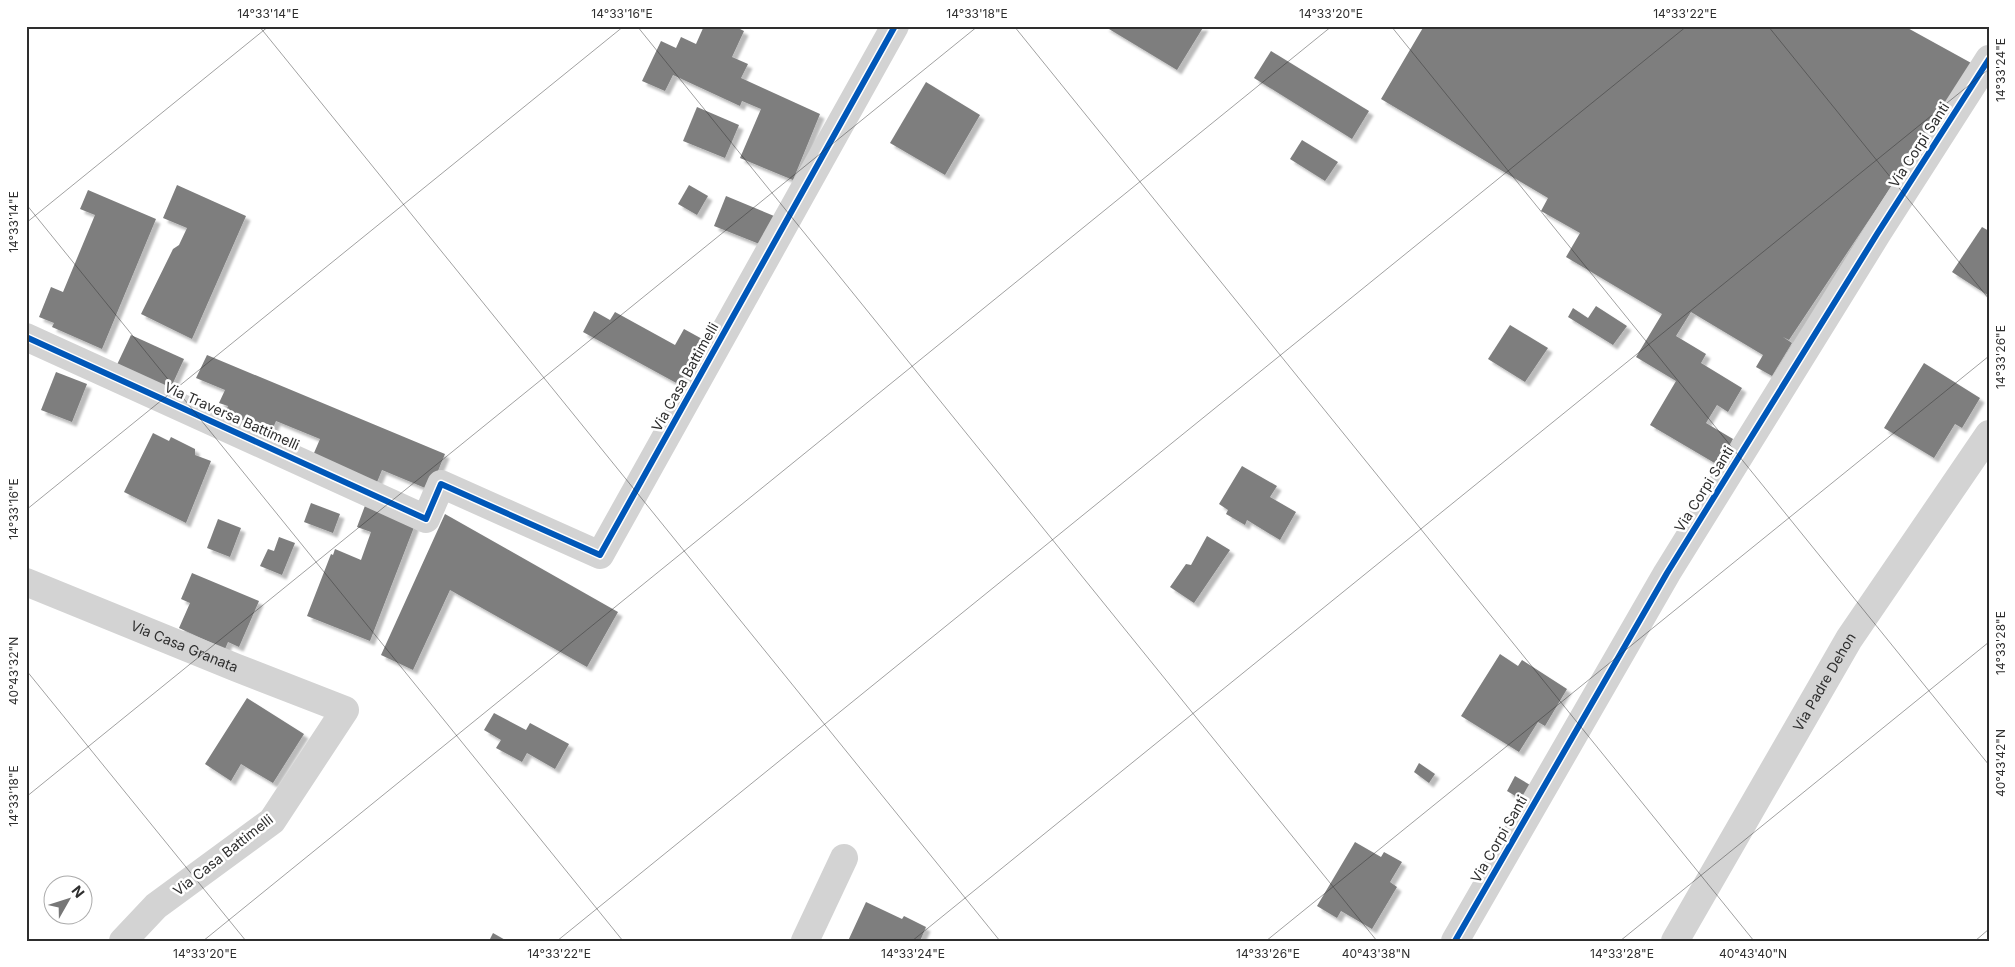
<svg xmlns="http://www.w3.org/2000/svg" width="2015" height="967" viewBox="0 0 2015 967" font-family="Inter,sans-serif">
<style>
.building{fill:#7e7e7e;filter:url(#shadow)}
.lines{fill:none;stroke-linecap:round;stroke-linejoin:round}
.minor{stroke:#d3d3d3;stroke-width:28}
.cycleway-casing{stroke:#fff;stroke-width:9}
.cycleway{stroke:#0057b8;stroke-width:6}
.ticks{fill:none;stroke:#2e2e2e;stroke-width:1;stroke-opacity:0.45}
.labels{text-anchor:middle;stroke-width:5;stroke-linejoin:round;paint-order:stroke}
.street-label{font-size:14px;fill:#2e2e2e;stroke:#fff}
.neatline{fill:none;stroke:#2e2e2e;stroke-width:2}
.ticks-label{font-size:12px;text-anchor:middle;fill:#2e2e2e}
</style>
<defs>
<filter id="shadow"><feDropShadow dx="4.5" dy="4.5" stdDeviation="1" flood-color="#0004"/></filter>
</defs>
<rect width="100%" height="100%" fill="#fff"/>
<g class="building">
<path d="M704,26H734L744,31L732,57L748,64L741,78L820,114L793,180L740,158L761,109L742,101L740,106L673,75L665,91L642,81L661,41L676,48L681,37L696,44Z"/>
<path d="M1104,26H1204L1177,70Z"/>
<path d="M1424,26H1904L1973,64L1789,340L1783,337L1792,343L1772,376L1756,367L1763,355L1691,312L1676,336L1706,354L1701,363L1742,388L1728,412L1717,405L1706,423L1733,439L1718,465L1650,425L1676,381L1636,357L1662,314L1566,257L1580,233L1541,211L1548,198L1381,99Z"/>
<path d="M1271,51L1369,111L1352,139L1254,78Z"/>
<path d="M926,82L980,115L945,175L890,143Z"/>
<path d="M697,107L739,125L725,158L683,141Z"/>
<path d="M1302,140L1338,162L1325,181L1290,159Z"/>
<path d="M177,185L246,216L192,339L141,314L173,249L179,245L187,228L163,218Z"/>
<path d="M689,185L708,196L697,215L678,204Z"/>
<path d="M88,190L156,219L102,349L52,327L54,323L39,317L51,287L63,292L95,215L80,209Z"/>
<path d="M726,196L774,216L762,245L714,226Z"/>
<path d="M1982,227L1989,231V296L1952,272Z"/>
<path d="M1596,306L1627,326L1613,345L1568,317L1573,308L1588,318Z"/>
<path d="M594,311L610,320L615,312L675,345L684,329L704,340L680,385L583,332Z"/>
<path d="M1510,325L1548,348L1525,382L1488,359Z"/>
<path d="M131,335L184,359L167,396L114,371Z"/>
<path d="M207,355L445,454L430,490L382,470L375,487L311,460L320,439L276,421L270,435L224,416L228,406L219,403L225,390L196,378Z"/>
<path d="M1924,363L1980,398L1962,428L1955,424L1934,458L1884,428Z"/>
<path d="M56,372L87,384L72,422L41,410Z"/>
<path d="M153,433L169,441L171,437L195,449V455L211,461L186,523L124,492Z"/>
<path d="M1242,466L1277,486L1270,497L1296,512L1280,540L1247,520L1245,525L1226,514L1228,510L1219,504Z"/>
<path d="M311,503L340,514L333,533L304,522Z"/>
<path d="M366,503L416,522L370,641L307,616L331,554L333,555L335,549L361,560L371,532L357,527Z"/>
<path d="M445,514L618,612L587,667L450,590L413,670L381,655Z"/>
<path d="M218,519L241,528L230,557L207,548Z"/>
<path d="M1207,536L1230,550L1194,603L1170,587L1186,564L1191,565Z"/>
<path d="M279,537L295,543L282,575L260,566L268,549L274,551Z"/>
<path d="M192,573L259,601L239,647L228,642L225,649L179,628L190,603L181,599Z"/>
<path d="M1500,654L1518,666L1522,660L1567,689L1545,726L1538,722L1519,752L1461,716Z"/>
<path d="M247,698L304,734L273,783L241,764L231,781L205,764Z"/>
<path d="M494,713L526,730L530,723L569,744L555,769L527,753L522,762L496,748L501,740L484,730Z"/>
<path d="M1419,763L1435,774L1429,783L1414,772Z"/>
<path d="M1515,776L1530,785L1522,800L1507,791Z"/>
<path d="M1355,842L1381,857L1384,852L1402,862L1390,882L1397,887L1372,929L1341,911L1337,918L1317,906Z"/>
<path d="M866,902L902,919L904,916L926,927L920,941H848Z"/>
<path d="M493,933L507,941H489Z"/>
</g>
<g class="lines">
<g class="minor">
<path d="M26,337L426,519L441,484L600,555L895,26"/>
<path id="s1" d="M26,582L237,668L345,710L272,821L156,906L123,941"/>
<path d="M805,941L844,858"/>
<path d="M1455,941L1667,573L1877,234L1989,59"/>
<path id="s2" d="M1675,941L1849,639L1989,434"/>
</g>
<defs>
<g id="cycleway">
<path d="M26,337L426,519L441,484L600,555L895,26"/>
<path d="M1455,941L1667,573L1877,234L1989,59"/>
</g>
</defs>
<use href="#cycleway" class="cycleway-casing"/>
<use href="#cycleway" class="cycleway"/>
</g>
<path class="ticks" d="M259,26L1000,941M637,26L1377,941M1014,26L1754,941M1391,26L1989,765M1768,26L1989,299M26,204L623,941M26,223L269,26M26,510L624,26M26,670L246,941M26,797L978,26M203,941L1332,26M557,941L1687,26M912,941L1989,69M1266,941L1989,356M1620,941L1989,642M1975,941L1989,929"/>
<g class="labels">
<g class="street-label">
<text transform="translate(1919 145) rotate(-57)" y="5">Via Corpi Santi</text>
<text transform="translate(685 377) rotate(-61)" y="5">Via Casa Battimelli</text>
<text transform="translate(232 416) rotate(24)" y="5">Via Traversa Battimelli</text>
<text transform="translate(1704 489) rotate(-58)" y="5">Via Corpi Santi</text>
<text dy="5" stroke="none"><textPath href="#s1" startOffset="171">Via Casa Granata</textPath></text>
<text dy="5" stroke="none"><textPath href="#s2" startOffset="299">Via Padre Dehon</textPath></text>
<text transform="translate(1499 839) rotate(-60)" y="5">Via Corpi Santi</text>
<text transform="translate(223 855) rotate(-38)" y="5">Via Casa Battimelli</text>
</g>
</g>
<rect width="2015" height="967" fill="none" stroke="#ffffff" stroke-width="55"/>
<g transform="translate(68 900) rotate(51)"><circle r="24" fill="#ffffff" stroke="#ababab"/>
<path d="M0-4L9 19L0 12L-9 19Z" fill="#777777"/>
<text y="-8" font-size="14" font-weight="bold" text-anchor="middle" fill="#2e2e2e">N</text>
</g>
<rect x="28" y="28" width="1960" height="912" class="neatline"/>
<g class="ticks-label">
<text x="268" y="18">14°33'14"E</text>
<text x="622" y="18">14°33'16"E</text>
<text x="977" y="18">14°33'18"E</text>
<text x="1331" y="18">14°33'20"E</text>
<text x="1685" y="18">14°33'22"E</text>
<text transform="translate(2001 70) rotate(-90)" y="4">14°33'24"E</text>
<text transform="translate(14 222) rotate(-90)" y="4">14°33'14"E</text>
<text transform="translate(2001 357) rotate(-90)" y="4">14°33'26"E</text>
<text transform="translate(14 509) rotate(-90)" y="4">14°33'16"E</text>
<text transform="translate(2001 643) rotate(-90)" y="4">14°33'28"E</text>
<text transform="translate(14 671) rotate(-90)" y="4">40°43'32"N</text>
<text transform="translate(2001 763) rotate(-90)" y="4">40°43'42"N</text>
<text transform="translate(14 796) rotate(-90)" y="4">14°33'18"E</text>
<text x="205" y="958">14°33'20"E</text>
<text x="559" y="958">14°33'22"E</text>
<text x="913" y="958">14°33'24"E</text>
<text x="1268" y="958">14°33'26"E</text>
<text x="1376" y="958">40°43'38"N</text>
<text x="1622" y="958">14°33'28"E</text>
<text x="1753" y="958">40°43'40"N</text>
</g>
</svg>
